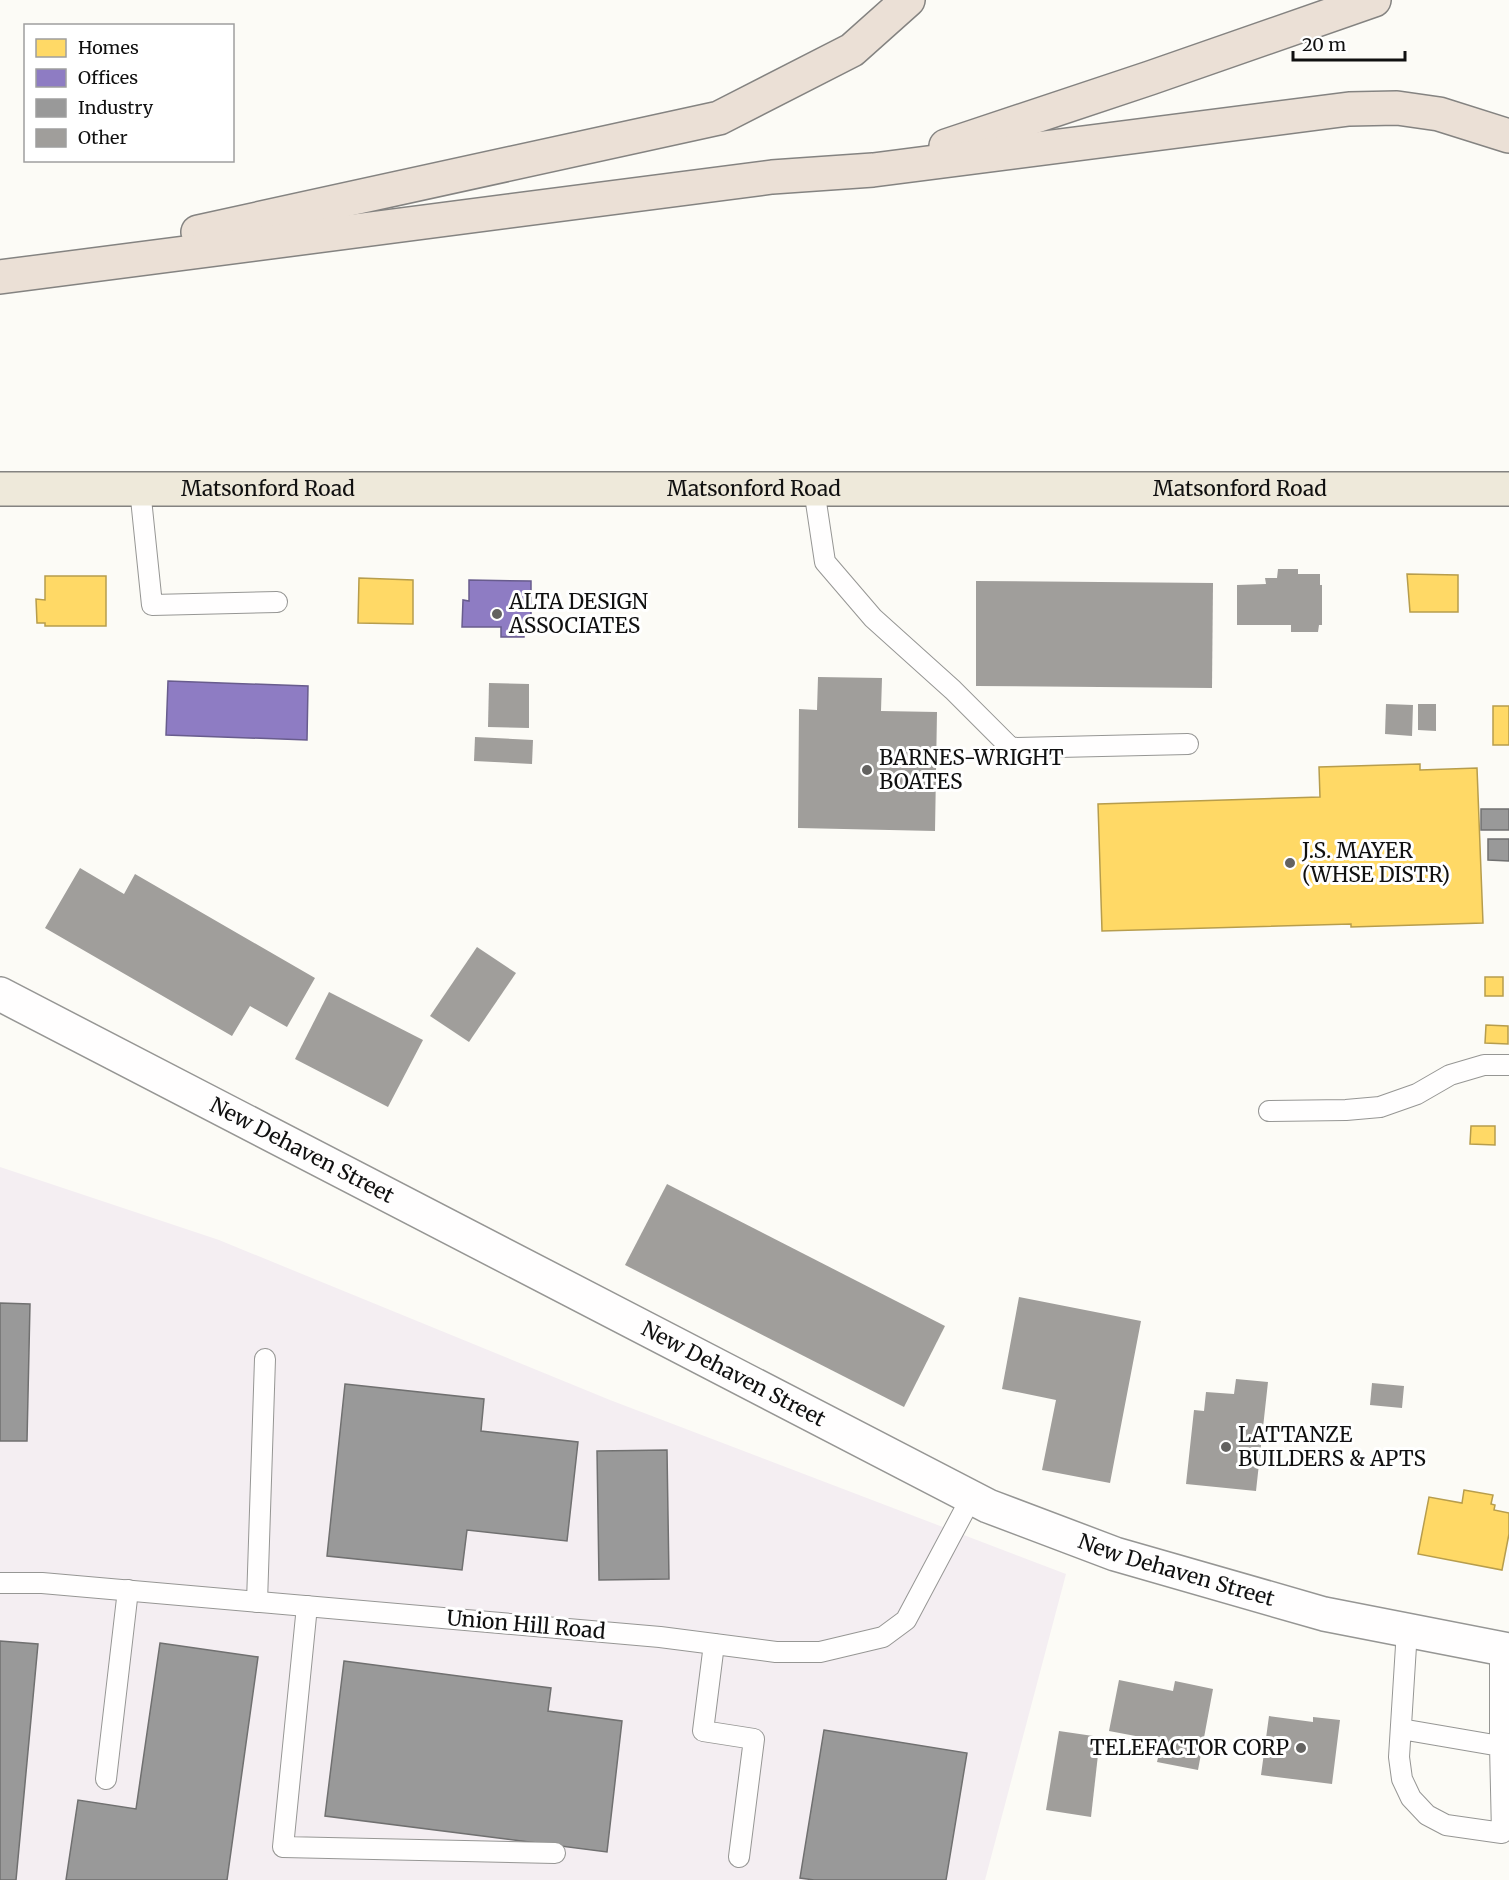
<svg xmlns="http://www.w3.org/2000/svg" width="1509" height="1880" viewBox="0 0 1509 1880" font-family="Merriweather,serif">
<style>
.industrial{fill:#f4eef2}
.homes{fill:#ffd966;stroke:#b79d4c;stroke-width:1.5}
.offices{fill:#8e7cc3;stroke:#685c8d;stroke-width:1.5}
.industry{fill:#999;stroke:#707070;stroke-width:1.5}
.building{fill:#a09e9b}
.lines{fill:none;stroke-linecap:round;stroke-linejoin:round}
.lane-casing{stroke:#969694;stroke-width:22}
.street-casing{stroke:#969694;stroke-width:36}
.primary-casing{stroke:#848381;stroke-width:36}
.highway-casing{stroke:#848381;stroke-width:36}
.lane{stroke:#fffefe;stroke-width:20}
.street{stroke:#fffefe;stroke-width:33}
.primary{stroke:#eee9da;stroke-width:33}
.highway{stroke:#ebe0d6;stroke-width:33}
.poi-dot{fill:#636260;stroke:#fff;stroke-width:2}
.labels{text-anchor:middle;stroke-width:6;stroke-linejoin:round;paint-order:stroke}
.street-label{font-size:21px;fill:#101010;stroke:#fff}
.poi-label{font-size:21px;fill:#101010;stroke:#fff;text-anchor:start}
</style>
<rect width="100%" height="100%" fill="#fcfbf6"/>
<path class="industrial" d="M0,1167L219,1240L610,1400L1066,1574L985,1880H0Z"/>
<g class="homes">
<path d="M1407,574L1458,575V612H1410Z"/>
<path d="M45,576H106V626H45V623H37L36,599L45,600Z"/>
<path d="M359,578L413,580V624L358,623Z"/>
<rect x="1493" y="706" width="16" height="39"/>
<path d="M1420,764V770L1477,768L1483,923L1351,927V924L1102,931L1098,804L1320,797L1319,767Z"/>
<rect x="1485" y="977" width="18" height="19"/>
<path d="M1486,1025L1508,1026V1044L1485,1043Z"/>
<path d="M1471,1126H1495V1145L1470,1144Z"/>
<path d="M1464,1490L1493,1495L1491,1504L1495,1505L1494,1510L1509,1513V1534L1502,1570L1418,1554L1429,1497L1462,1503Z"/>
</g>
<g class="offices">
<path d="M469,580L531,581V627H524V637H501V627H462L463,600L469,601Z"/>
<path d="M168,681L308,686L307,740L166,735Z"/>
</g>
<g class="industry">
<rect x="1481" y="809" width="28" height="21"/>
<path d="M1488,839H1509V861L1488,860Z"/>
<path d="M0,1303L30,1304L27,1441H0Z"/>
<path d="M345,1384L484,1399L481,1431L578,1442L567,1541L467,1530L462,1570L327,1556Z"/>
<path d="M667,1450L669,1579L599,1580L597,1451Z"/>
<path d="M0,1641L38,1644L16,1880H0Z"/>
<path d="M160,1643L258,1657L227,1880H66L78,1800L136,1809Z"/>
<path d="M344,1661L551,1688L548,1711L622,1721L607,1852L325,1816Z"/>
<path d="M824,1730L967,1753L946,1880H814L800,1878Z"/>
</g>
<g class="building">
<path d="M1278,569H1298V574H1320V585H1322V625H1319L1318,632H1291V625H1237V585L1266,584L1265,578H1277Z"/>
<path d="M976,581L1213,583L1212,688L976,686Z"/>
<path d="M818,677L882,678L881,711L937,712L935,831L798,828L799,709L817,710Z"/>
<path d="M489,683L529,684V728L488,727Z"/>
<path d="M1386,704L1413,705L1412,736L1385,734Z"/>
<path d="M1418,704H1436V731L1418,730Z"/>
<path d="M475,737L533,740L532,764L474,761Z"/>
<path d="M80,868L124,894L135,874L315,978L287,1027L250,1006L232,1036L45,928Z"/>
<path d="M477,947L516,973L469,1042L430,1016Z"/>
<path d="M329,992L423,1040L388,1107L295,1059Z"/>
<path d="M667,1184L945,1326L904,1407L625,1265Z"/>
<path d="M1019,1297L1141,1321L1110,1483L1042,1470L1056,1400L1002,1389Z"/>
<path d="M1236,1379L1268,1382L1256,1491L1186,1484L1194,1410L1204,1411L1206,1392L1234,1394Z"/>
<path d="M1372,1383L1404,1386L1402,1408L1370,1405Z"/>
<path d="M1119,1680L1173,1691L1175,1681L1213,1689L1198,1770L1157,1762L1162,1741L1109,1731Z"/>
<path d="M1269,1716L1313,1722V1717L1340,1720L1332,1784L1261,1775Z"/>
<path d="M1059,1731L1100,1737L1091,1817L1046,1810Z"/>
</g>
<g class="lines">
<defs>
<g id="lane">
<path d="M140,489L152,605L277,602"/>
<path d="M814,489L825,562L873,618L953,690L1011,748L1188,744"/>
<path d="M1269,1111L1346,1110L1380,1107L1417,1094L1450,1075L1484,1065H1509"/>
<path d="M0,1583H42L660,1637L776,1652H820L883,1637L906,1620L971,1498"/>
<path d="M257,1602L265,1359"/>
<path d="M307,1606L283,1847L555,1853"/>
<path d="M714,1644L703,1731L754,1739L739,1857"/>
<path d="M1500,1649V1746L1509,1748"/>
<path d="M1401,1729L1500,1746L1502,1833L1446,1825L1427,1815L1411,1798L1402,1779L1399,1757L1407,1630"/>
<path d="M106,1779L128,1590"/>
</g>
<g id="street">
<path id="s1" d="M0,994L988,1506L1115,1554L1324,1614L1509,1650"/>
</g>
<g id="primary">
<path id="s2" d="M0,489H1509"/>
</g>
<g id="highway">
<path d="M946,146L1150,78L1374,0"/>
<path d="M198,232L719,118L852,50L908,0"/>
<path d="M0,277L772,177L873,170L1349,109L1397,108L1439,114L1509,136"/>
</g>
</defs>
<use href="#lane" class="lane-casing"/>
<use href="#street" class="street-casing"/>
<use href="#primary" class="primary-casing"/>
<use href="#highway" class="highway-casing"/>
<use href="#lane" class="lane"/>
<use href="#street" class="street"/>
<use href="#primary" class="primary"/>
<use href="#highway" class="highway"/>
</g>
<g class="poi-dot">
<circle cx="497" cy="614" r="6"/>
<circle cx="867" cy="770" r="6"/>
<circle cx="1290" cy="863" r="6"/>
<circle cx="1226" cy="1447" r="6"/>
<circle cx="1301" cy="1748" r="6"/>
</g>
<g class="labels">
<g class="street-label">
<text dy="7" stroke="none"><textPath href="#s2" startOffset="268">Matsonford Road</textPath></text>
<text dy="7" stroke="none"><textPath href="#s2" startOffset="754">Matsonford Road</textPath></text>
<text dy="7" stroke="none"><textPath href="#s2" startOffset="1240">Matsonford Road</textPath></text>
<text dy="7" stroke="none"><textPath href="#s1" startOffset="340">New Dehaven Street</textPath></text>
<text dy="7" stroke="none"><textPath href="#s1" startOffset="826">New Dehaven Street</textPath></text>
<text dy="7" stroke="none"><textPath href="#s1" startOffset="1312">New Dehaven Street</textPath></text>
<text transform="translate(526 1625) rotate(5)" y="7">Union Hill Road</text>
</g>
<g class="poi-label">
<text x="509" y="609">ALTA DESIGN<tspan x="509" dy="24">ASSOCIATES</tspan></text>
<text x="879" y="765">BARNES-WRIGHT<tspan x="879" dy="24">BOATES</tspan></text>
<text x="1302" y="858">J.S. MAYER<tspan x="1302" dy="24">(WHSE DISTR)</tspan></text>
<text x="1238" y="1442">LATTANZE<tspan x="1238" dy="24">BUILDERS &amp; APTS</tspan></text>
<text x="1289" y="1755" text-anchor="end">TELEFACTOR CORP</text>
</g>
</g>
<rect x="24" y="24" width="210" height="138" fill="#ffffff" stroke="#9f9f9f" stroke-width="1.5"/>
<rect x="36" y="39" width="30" height="18" fill="#ffd966" stroke="#9f9f9f" stroke-width="1.5"/>
<text x="78" y="54" font-size="18" fill="#101010">Homes</text>
<rect x="36" y="69" width="30" height="18" fill="#8e7cc3" stroke="#9f9f9f" stroke-width="1.5"/>
<text x="78" y="84" font-size="18" fill="#101010">Offices</text>
<rect x="36" y="99" width="30" height="18" fill="#999999" stroke="#9f9f9f" stroke-width="1.5"/>
<text x="78" y="114" font-size="18" fill="#101010">Industry</text>
<rect x="36" y="129" width="30" height="18" fill="#a09e9b" stroke="#9f9f9f" stroke-width="1.5"/>
<text x="78" y="144" font-size="18" fill="#101010">Other</text>
<path d="M1293 51v9h112v-9" fill="none" stroke="#101010" stroke-width="3"/>
<text x="1302" y="51" font-size="18" fill="#101010" stroke="#ffffff" stroke-width="4.5" paint-order="stroke">20 m</text>
</svg>
